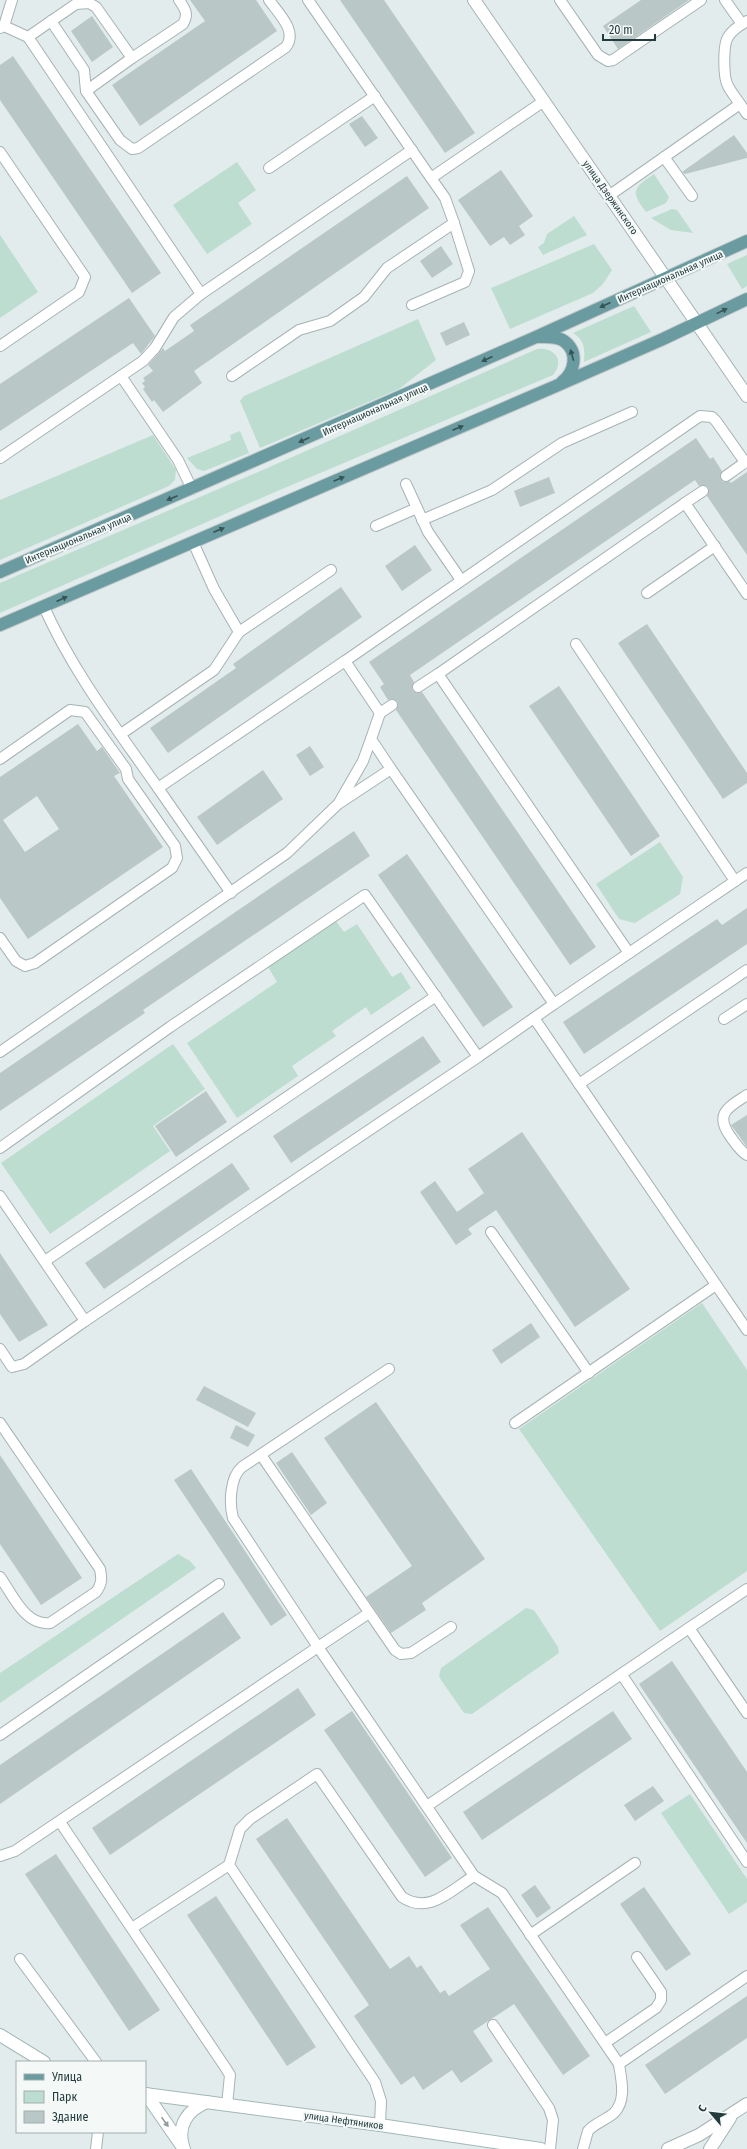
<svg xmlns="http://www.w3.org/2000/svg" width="747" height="2149" viewBox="0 0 747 2149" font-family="'Fira Sans Condensed',sans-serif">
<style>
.green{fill:#bdddd1}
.building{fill:#b9c7c6;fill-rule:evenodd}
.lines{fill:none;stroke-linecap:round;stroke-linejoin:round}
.service-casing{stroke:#a6b3b4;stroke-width:12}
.tertiary-casing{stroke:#a6b3b4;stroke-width:14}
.secondary-casing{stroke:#a2b8b7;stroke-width:14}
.primary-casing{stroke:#c2c8c9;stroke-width:14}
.service{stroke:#fff;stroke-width:10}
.tertiary{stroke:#fff;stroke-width:12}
.secondary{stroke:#fff;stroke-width:12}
.primary{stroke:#6a9ba0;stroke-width:12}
.oneway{fill:#365356}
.oneway2{fill:#929d9e}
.labels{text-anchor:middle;stroke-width:4;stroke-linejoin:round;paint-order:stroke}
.street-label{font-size:10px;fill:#243b3d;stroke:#f4f9f8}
</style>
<rect width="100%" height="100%" fill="#e3ecec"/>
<g class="green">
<path d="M237,162L256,190L238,203L252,224L207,254L173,205Z"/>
<path d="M654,174L669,197L666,203L646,212C630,191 633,188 654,174Z"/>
<path d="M672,209L677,210L693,233L671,230L651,218Z"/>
<path d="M574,216L587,235L543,255L538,247L544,243L547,234Z"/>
<path d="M0,235L38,292L0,318Z"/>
<path d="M594,244L612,270L603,284L593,293L510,329L491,288Z"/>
<path d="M747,255V286L742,289L727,264Z"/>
<path d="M634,306L651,332L584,362C585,349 585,341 573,333Z"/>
<path d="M418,319L436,360L399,389L260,448L240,401L244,396Z"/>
<path d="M537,349C555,347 565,361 553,375L275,492L0,613V583L265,469Z"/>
<path d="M240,431L249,453L204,471L197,469L187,458L231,440L230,435Z"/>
<path d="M153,435L176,470L175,480L169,486L0,560V500Z"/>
<path d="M660,842L683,877L680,894L635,923L619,919L596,884Z"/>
<path d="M336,921L344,932L357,924L392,977L401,972L411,988L371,1015L366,1007L332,1031L336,1036L292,1066L298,1076L237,1118L187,1043L277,982L268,967Z"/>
<path d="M173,1044L205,1089L153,1126L170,1151L50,1234L1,1163Z"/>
<path d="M702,1303L747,1370V1571L660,1631L519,1429Z"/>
<path d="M178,1554L190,1561L196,1568L0,1703V1673Z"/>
<path d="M526,1608L534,1610L558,1647L559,1653L472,1714L464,1713L441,1680L439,1676L441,1668Z"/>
<path d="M690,1794L747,1879V1902L729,1914L661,1813Z"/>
</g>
<g class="building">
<path d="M190,0H256L277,31L140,126L112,85L205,21Z"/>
<path d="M340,0H384L475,133L445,153Z"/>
<path d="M641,0H689L618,49L603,26Z"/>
<path d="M92,16L113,47L92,62L71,31Z"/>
<path d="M13,56L161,273L132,293L0,100V65Z"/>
<path d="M362,116L378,138L365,147L349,124Z"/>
<path d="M734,135L747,153V158L685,174L682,172Z"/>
<path d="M501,170L533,216L519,226L525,235L510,245L504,237L490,246L458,200Z"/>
<path d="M407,176L429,208L194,371L202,383L163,412L154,400L152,402L143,389L145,387L142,383L145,381L143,378L153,371L148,365L163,348L165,351L194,331L190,325Z"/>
<path d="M441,246L453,264L432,278L420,261Z"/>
<path d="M129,298L155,336L141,354L133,343L0,431V384Z"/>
<path d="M464,322L470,335L446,346L440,333Z"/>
<path d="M696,438L710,459L713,457L722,471L720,476L723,482L729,481L731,483L747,472V555L707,496L709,491L708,487L703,485L699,486L695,480L410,675L414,682L412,687L413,691L418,693L422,692L596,947L570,965L396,710L398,705L397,701L392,699L388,700L380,687L384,684L369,662Z"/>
<path d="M549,477L555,493L520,507L514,491Z"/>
<path d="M415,545L432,570L402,591L385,566Z"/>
<path d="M341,587L362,617L168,753L150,728L236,668L233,664Z"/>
<path d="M647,624L747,773V783L723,799L618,643Z"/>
<path d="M559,686L660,836L631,856L529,706Z"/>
<path d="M78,724L97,751L102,747L120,773L114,776L163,847L28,939L0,898V777ZM37,796L59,829L25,852L3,820Z"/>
<path d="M310,746L324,767L310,776L296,755Z"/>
<path d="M263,770L283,799L217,845L197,817Z"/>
<path d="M354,831L370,856L143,1010L145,1013L0,1111V1073Z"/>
<path d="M407,854L513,1007L483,1027L378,875Z"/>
<path d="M747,908V944L584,1054L563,1022L717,919L722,925Z"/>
<path d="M423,1036L441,1062L291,1163L273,1136Z"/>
<path d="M206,1091L227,1122L176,1157L155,1126Z"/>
<path d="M747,1115V1147L731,1125Z"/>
<path d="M522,1132L630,1289L575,1327L496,1210L468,1229L472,1234L456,1245L420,1192L435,1181L457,1212L484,1193L468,1169Z"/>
<path d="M232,1163L250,1189L104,1289L85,1263Z"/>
<path d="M0,1253L48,1325L19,1342L0,1314Z"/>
<path d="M531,1323L540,1337L501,1364L492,1350Z"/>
<path d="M204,1386L256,1413L248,1427L196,1400Z"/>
<path d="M376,1402L485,1559L422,1603L426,1610L391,1633L366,1597L412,1566L324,1438Z"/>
<path d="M236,1425L255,1435L248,1447L230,1438Z"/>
<path d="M292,1452L327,1503L311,1515L276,1463Z"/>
<path d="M0,1455L82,1578L41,1605L0,1544Z"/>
<path d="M191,1469L287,1615L271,1626L174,1480Z"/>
<path d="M223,1612L241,1638L0,1804V1765Z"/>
<path d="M672,1661L747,1772V1843L639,1684Z"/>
<path d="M298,1688L316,1715L110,1855L92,1828Z"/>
<path d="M352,1711L452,1858L425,1877L324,1730Z"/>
<path d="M613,1711L632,1739L482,1840L463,1812Z"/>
<path d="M653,1786L664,1801L635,1821L624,1805Z"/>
<path d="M287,1818L390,1969L409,1956L417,1968L421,1965L440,1993L445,1990L449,1996L490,1969L460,1925L488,1907L590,2056L563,2075L514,2004L473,2031L493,2061L461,2083L452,2070L423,2090L414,2076L401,2085L354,2016L369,2005L256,1839Z"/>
<path d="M56,1854L160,2010L129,2031L25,1874Z"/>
<path d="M535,1885L551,1908L537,1918L521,1895Z"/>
<path d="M644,1887L691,1954L666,1971L620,1904Z"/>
<path d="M216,1896L316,2047L287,2066L187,1915Z"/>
<path d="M747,1996V2038L665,2094L645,2065Z"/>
</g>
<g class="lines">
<defs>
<g id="service">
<path d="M308,0L431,178L544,101"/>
<path d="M560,0L598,55L608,61L613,60L701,0"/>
<path d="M725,0L742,24"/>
<path d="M51,21L84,70L86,91L120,140L132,149L138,148L286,47C298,31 278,13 269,0"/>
<path d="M4,26L28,37L201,294"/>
<path d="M0,28L4,26L12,0"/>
<path d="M28,37L76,4L89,3L96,7L132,58L183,24C189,14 185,9 179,0"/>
<path d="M86,91L132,58"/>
<path d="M740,104L747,114"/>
<path d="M0,152L85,277L79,292L0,346"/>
<path d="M664,157L692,196"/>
<path d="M269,168L375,96"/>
<path d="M610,195L740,104C736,98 731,92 728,86C723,77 723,45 728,37C732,30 740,25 747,21"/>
<path d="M412,305L465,282L469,271L454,223"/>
<path d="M121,376L178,460L192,489"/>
<path d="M232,376L299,330L330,321L364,297L387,268L454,223L445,198L431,178"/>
<path d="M0,458L143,361L155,348L174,317L201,294L412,150"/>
<path d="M726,476L747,461"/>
<path d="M406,484L428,532L461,580"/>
<path d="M685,503L703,491"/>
<path d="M422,520L492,490L562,443L632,412"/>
<path d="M376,526L417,508"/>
<path d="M193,542L214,589L239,632"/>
<path d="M647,593L715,546"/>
<path d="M44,607C73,672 117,729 158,788L345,661L380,713L371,739L391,769"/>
<path d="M576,644L735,881"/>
<path d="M345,661L700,416L712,417L716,421L745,462"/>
<path d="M418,687L438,674"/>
<path d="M380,713L392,705"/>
<path d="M121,734L214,670L239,632L331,570"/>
<path d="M0,759L70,710L85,712L126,769L128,779L175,846L177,858L172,868L35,963L25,966L16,961L0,938"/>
<path d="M158,788L231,893"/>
<path d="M340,801L363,761L371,739"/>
<path d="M629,953L438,674L685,503L747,594"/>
<path d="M747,970L579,1084L747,1330"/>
<path d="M554,1004L747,873"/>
<path d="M724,1019L747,1004"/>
<path d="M0,1052L287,853L338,804L391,769L554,1004L534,1018"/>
<path d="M747,1095C729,1107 714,1113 730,1136C735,1143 740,1151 747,1155"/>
<path d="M0,1148L170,1027L365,895L478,1057L534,1018L579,1084"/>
<path d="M0,1196L85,1321L24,1364L12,1367L0,1349"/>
<path d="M491,1232L589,1373"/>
<path d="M45,1261L436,996"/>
<path d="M85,1321L478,1057"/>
<path d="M0,1423L100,1569C102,1579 102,1584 96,1592L50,1623C25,1626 13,1595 0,1577"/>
<path d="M515,1423L716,1285"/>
<path d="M261,1455L395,1650L401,1654L411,1653L451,1627"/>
<path d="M747,1589L689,1628L747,1713"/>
<path d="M369,1613L318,1647L233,1518C229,1503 230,1477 242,1467L389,1369"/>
<path d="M622,1675L747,1862"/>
<path d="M0,1735L219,1584"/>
<path d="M427,1806L689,1628"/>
<path d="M60,1822L225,2067L230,2075L227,2105"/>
<path d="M0,1856L15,1851L318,1647L474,1876"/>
<path d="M132,1928L229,1865"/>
<path d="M530,1935L635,1863"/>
<path d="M20,1959L96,2062"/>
<path d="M493,2025L549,2108L553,2120L550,2149"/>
<path d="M605,2043L656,2008L661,2000V1992L637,1957"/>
<path d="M619,2064L747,1976"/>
<path d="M380,2125L381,2101L375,2082L229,1865L240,1829L250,1819L317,1774L402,1897C429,1915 451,1890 474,1876L502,1893L619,2064C621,2079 627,2100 614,2113C606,2120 595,2123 588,2131L583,2149"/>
<path d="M96,2149L98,2132"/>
</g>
<g id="tertiary">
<path d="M474,0L747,396"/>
<path d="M668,2149L699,2135L747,2104"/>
<path d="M710,2149L730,2118"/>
</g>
<g id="secondary">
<path d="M0,2035L44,2062"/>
<path d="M145,2094L380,2125L541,2149"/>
<path d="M146,2094L184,2149"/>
<path d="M183,2146C177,2126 187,2110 207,2102"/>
</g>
<g id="primary">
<path d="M539,337C547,337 557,336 564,341C579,352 575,372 562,382"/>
<path d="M0,572L536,337L747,241"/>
<path d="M0,625L556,386L663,339L747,299"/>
</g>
</defs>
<use href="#service" class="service-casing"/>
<use href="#tertiary" class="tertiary-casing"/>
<use href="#secondary" class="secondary-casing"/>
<use href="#primary" class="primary-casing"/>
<use href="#service" class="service"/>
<use href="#tertiary" class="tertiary"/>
<use href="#secondary" class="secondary"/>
<use href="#primary" class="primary"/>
</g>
<defs><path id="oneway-solid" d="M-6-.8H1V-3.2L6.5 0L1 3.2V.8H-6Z"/></defs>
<g class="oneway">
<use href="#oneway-solid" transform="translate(605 305) rotate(155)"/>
<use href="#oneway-solid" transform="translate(722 311) rotate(-26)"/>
<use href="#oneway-solid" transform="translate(572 355) rotate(-106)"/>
<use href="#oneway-solid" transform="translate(487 359) rotate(156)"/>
<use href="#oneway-solid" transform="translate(458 428) rotate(-23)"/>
<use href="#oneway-solid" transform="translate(304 440) rotate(156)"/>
<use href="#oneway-solid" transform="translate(339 479) rotate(-23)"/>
<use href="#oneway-solid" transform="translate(172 498) rotate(157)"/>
<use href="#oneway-solid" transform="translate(219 530) rotate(-23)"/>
<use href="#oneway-solid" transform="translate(62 599) rotate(-24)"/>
</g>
<use class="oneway2" href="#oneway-solid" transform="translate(165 2122) rotate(55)"/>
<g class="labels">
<g class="street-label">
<text transform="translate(611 197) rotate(55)" y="4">улица Дзержинского</text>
<text transform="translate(670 276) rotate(-24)" y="4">Интернациональная улица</text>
<text transform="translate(375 409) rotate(-24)" y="4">Интернациональная улица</text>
<text transform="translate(78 538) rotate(-23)" y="4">Интернациональная улица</text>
<text transform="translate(344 2120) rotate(8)" y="4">улица Нефтяников</text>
</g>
</g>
<rect x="16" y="2061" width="130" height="72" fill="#f4f9f8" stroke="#a1adad"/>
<rect x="24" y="2074" width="20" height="6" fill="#6a9ba0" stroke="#a1adad"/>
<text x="52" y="2081" font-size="12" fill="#243b3d">Улица</text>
<rect x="24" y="2091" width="20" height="12" fill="#bdddd1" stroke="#a1adad"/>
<text x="52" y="2101" font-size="12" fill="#243b3d">Парк</text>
<rect x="24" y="2111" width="20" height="12" fill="#b9c7c6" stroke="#a1adad"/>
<text x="52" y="2121" font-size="12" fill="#243b3d">Здание</text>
<g transform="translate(711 2113) rotate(298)" stroke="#f4f9f8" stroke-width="3" paint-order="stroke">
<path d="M0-3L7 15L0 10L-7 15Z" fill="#243b3d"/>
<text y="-6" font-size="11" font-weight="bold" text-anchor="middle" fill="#243b3d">С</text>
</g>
<path d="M603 34v6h52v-6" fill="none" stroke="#243b3d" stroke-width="2"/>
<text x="609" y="34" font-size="12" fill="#243b3d" stroke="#f4f9f8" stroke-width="3" paint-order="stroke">20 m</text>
</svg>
